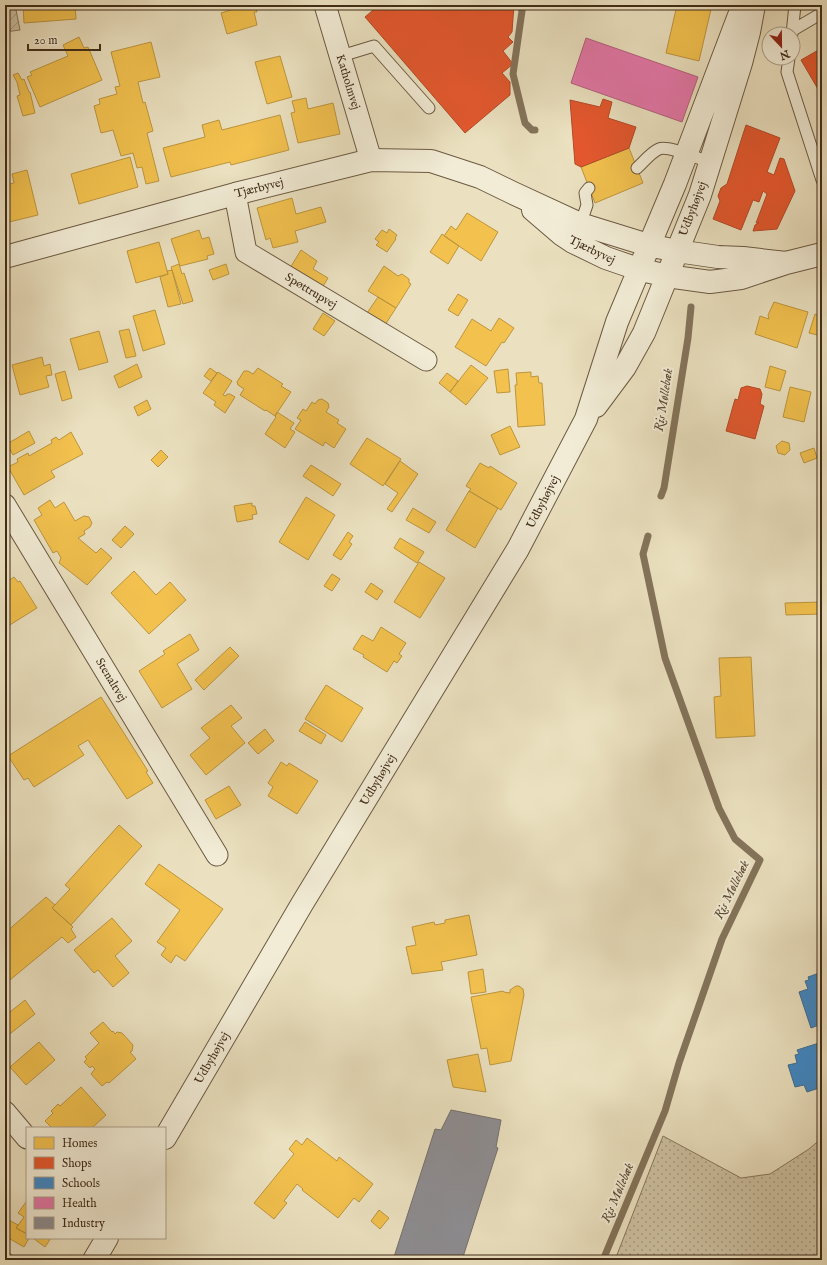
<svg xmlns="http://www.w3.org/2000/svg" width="827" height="1265" viewBox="0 0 827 1265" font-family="'IM FELL English',serif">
<defs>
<pattern id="grass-dots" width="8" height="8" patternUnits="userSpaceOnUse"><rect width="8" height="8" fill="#cec2a3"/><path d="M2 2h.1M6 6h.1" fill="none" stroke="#a99e84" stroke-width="1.8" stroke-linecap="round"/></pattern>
<pattern id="garden-furrows" width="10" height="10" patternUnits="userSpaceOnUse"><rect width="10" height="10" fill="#cec2a3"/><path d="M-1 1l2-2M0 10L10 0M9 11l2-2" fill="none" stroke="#a99e84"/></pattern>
</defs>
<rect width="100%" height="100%" fill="#ebe1c0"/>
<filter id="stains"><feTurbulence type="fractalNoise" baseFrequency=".005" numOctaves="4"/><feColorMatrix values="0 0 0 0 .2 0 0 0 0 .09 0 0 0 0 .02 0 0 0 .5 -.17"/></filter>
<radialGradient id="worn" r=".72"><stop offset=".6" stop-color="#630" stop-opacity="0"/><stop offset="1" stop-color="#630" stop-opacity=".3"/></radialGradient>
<path fill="url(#grass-dots)" stroke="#88785e" d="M663,1136L741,1178L770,1174L809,1149L822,1138V1260H615Z"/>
<path fill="url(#garden-furrows)" stroke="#88785e" d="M5,5H15L20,30L5,32Z"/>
<path fill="#f2c14e" stroke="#bd953e" d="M23,5H75L76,19L24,23Z
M241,5H255L257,12H254L257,25L227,34L221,13L231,10V8Z
M677,5H712L699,61L666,53Z
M79,37L84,48L88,47L102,80L40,107L27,77L32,75L30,72L68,56L63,45Z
M151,42L160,77L138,82L143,103L145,102L153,131L147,133L159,181L146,184L142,167L137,168L133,153L121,156L113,130L101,133L94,106L100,104L99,99L117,94L115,87L120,86L111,52Z
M280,56L292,97L267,104L255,62Z
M18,73L22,80L24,79L29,92H30L35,113L23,116L17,96L20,95L17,82L13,75Z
M306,98L308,109L333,103L340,134L298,143L291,113L295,112L292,101Z
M280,115L289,150L231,165L230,162L171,177L163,148L205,137L202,125L219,120L222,130Z
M629,148L643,183L595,203L581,167Z
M130,157L138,187L79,204L71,174Z
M27,170L38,215L5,223V185L14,183L12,174Z
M292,198L296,214L321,207L326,222L295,231L298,242L273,248L270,238L266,240L257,208Z
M467,213L498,232L481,261L444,236L451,226L456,230Z
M389,229L397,235L395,238L396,239L387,252L376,245L379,242L375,239L382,230L387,233Z
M199,230L202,239L209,237L214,254L207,256L208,259L180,266L171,239Z
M442,234L459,246L448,264L430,252Z
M159,242L168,274L136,283L127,251Z
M301,250L317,261L313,269L328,278L322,288L290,268Z
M179,264L182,274L184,273L193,301L183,304L171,267Z
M226,264L229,274L213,280L209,270Z
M384,266L398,276L402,274L409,279V283L411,284L396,308L368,291Z
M172,270L181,304L168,307L160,277L168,274L167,271Z
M458,294L468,300L458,316L448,310Z
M378,297L396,308L385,325L367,313Z
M774,302L808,312L797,348L755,334L760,316L769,319L768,315Z
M155,310L165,344L143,351L133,316Z
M323,313L335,321L324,336L313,329Z
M815,314L822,316V336L809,333Z
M499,318L514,328L504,343L502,342L486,366L455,347L472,319L491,331Z
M129,329L136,356L126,358L119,331Z
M99,331L108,362L79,370L70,339Z
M42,357L44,366L50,364L52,375L46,376L49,387L20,395L12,365Z
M137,364L142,377L119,388L114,376Z
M471,365L488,378L466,405L450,392Z
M770,366L786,371L780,391L765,387Z
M210,368L217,373L211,381L204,376Z
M258,368L283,384L281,386L291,392L275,416L266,410L265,411L240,395L244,389L238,385L237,382L244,371H248L253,374Z
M508,369L510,392L497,393L494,371Z
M65,371L72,398L62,401L55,374Z
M218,372L232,381L223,395L226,396L227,394H230L235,397L225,413L214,405L216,402L203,393Z
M531,372V377L538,376L539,383H542L545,425L518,427L515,385H517L516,373Z
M447,373L458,381L450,392L439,383Z
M790,387L811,392L804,422L783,417Z
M322,399L328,403L329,407L326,412L339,420L337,423L346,429L334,448L325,442L323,446L295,429L301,420L297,418L303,409L306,411L312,402L315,404L318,400Z
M147,400L151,409L138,416L134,407Z
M277,412L294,423L290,429L295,432L285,448L265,434L276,417L275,416Z
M510,426L520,447L500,455L491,435Z
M29,431L35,443L13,455L7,444Z
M71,432L83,454L51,471L55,477L24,495L8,467L18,462L17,459L28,453L29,456L52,443L51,440L56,437L59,440Z
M367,438L401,459L383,486L350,464Z
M782,441L789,443L790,450L785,455L778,453L776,446Z
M814,448L817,458L804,463L800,453Z
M161,450L168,457L158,467L151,460Z
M400,461L418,474L392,512L387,509L398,493L385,484Z
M480,463L489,468L490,466L517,483L501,510L469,491L471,489L466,486Z
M311,465L341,484L333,496L303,476Z
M469,491L498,508L475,548L446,530Z
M306,497L335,515L308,560L279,542Z
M50,500L55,508L64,502L75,521L84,516L89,517L92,523L90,527L84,531L85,534L78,538L96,553L101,548L112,558L87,585L59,563L61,558L57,551L53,553L34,520L42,515L38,508Z
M252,503V506H255L257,514L252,515L253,519L237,522L234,506Z
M413,508L436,522L429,533L406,520Z
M125,526L134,534L121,548L112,540Z
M348,532L353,536L349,542L352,544L341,560L333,555Z
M400,538L424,552L417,563L394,548Z
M419,562L445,578L420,618L394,602Z
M134,571L156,595L170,582L186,600L149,634L111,593Z
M332,574L340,579L332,591L324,586Z
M14,577L18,582L20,581L37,608L5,628V583Z
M371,583L383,591L377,600L365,592Z
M822,602V614L786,615L785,603Z
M381,627L406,643L399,654L402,656L397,663L394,661L387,672L363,657L364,655L353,649L362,635L373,641Z
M190,634L199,650L177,664L192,689L162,708L139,671L165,654L163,651Z
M230,647L239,656L204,690L195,680Z
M751,657L755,736L716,738L714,697L721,696L719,658Z
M326,685L363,708L342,742L305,719Z
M101,697L148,771L146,772L153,783L127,799L88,740L78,746L84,755L34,787L28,778L24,780L8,756Z
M231,705L242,718L231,726L245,743L206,775L190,755L210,738L201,728Z
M305,722L326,735L321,744L299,731Z
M265,729L274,741L258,754L248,743Z
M281,762L287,766L289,763L318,781L297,814L268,796L273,787L268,783Z
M229,786L241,805L216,819L205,800Z
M119,825L142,846L71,925L52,908L70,889L65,885Z
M159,864L223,909L185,961L176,955L171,963L161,955L166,948L157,942L180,910L145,884Z
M46,897L55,905L52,908L73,927L71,929L76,937L68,943L62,937L5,984V933Z
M469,915L477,955L441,962L443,970L412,974L406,947L416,945L412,927L434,922L435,925L445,923V920Z
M112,918L132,941L115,956L129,973L113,987L98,970L94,973L74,950Z
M483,969L486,992L471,994L468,972Z
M516,986H519L523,989L524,995L511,1061L490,1065L487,1048L481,1049L471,997L503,991L504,992L510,993V990Z
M25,1000L35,1014L6,1037L5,1035V1016Z
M103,1022L112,1032L113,1031L115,1034L117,1032L122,1033L133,1045L132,1051L130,1052L136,1059L109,1083L107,1082L102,1086L91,1074L95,1069L92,1066L90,1068L84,1062L87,1059L85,1057L99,1043L90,1033Z
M39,1042L55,1060L26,1085L10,1067Z
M478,1054L486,1092L453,1087L447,1060Z
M81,1087L106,1115L92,1128H52L45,1121L53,1113L51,1111L58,1104L60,1106Z
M307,1138L337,1161L339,1157L373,1184L359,1202L354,1198L338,1218L302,1190L303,1189L297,1184L284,1201L287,1203L274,1219L254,1203L294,1154L289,1149L296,1140L302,1145Z
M26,1202L27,1203V1234L16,1228L24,1217L18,1213Z
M379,1210L389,1218L380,1229L371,1221Z
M5,1218L18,1225L16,1228L27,1234V1238H29L24,1247L5,1236Z
M33,1238H51L45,1247Z
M5,1248L17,1260H5Z"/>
<path fill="#e4572e" stroke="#b34a27" d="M379,5H445L448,8L452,5H514L512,32L508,37L513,42L503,51L513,64L502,73L510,82V95L465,133L365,17Z
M822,48V96L801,60Z
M603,99L612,102L608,118L636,127L629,148L581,167L575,164L570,100L600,107Z
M746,125L780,138L767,172L774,175L780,158L784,159L795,191L777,229L753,231L755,225L759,223H756L767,194L763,191L759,202L753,200L741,230L713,219L720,201L718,196L721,188L727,184Z
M747,386L760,389L762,394L760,404L764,406L755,439L726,431L735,399L738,400L741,388Z"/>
<path fill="#3f88c5" stroke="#406d91" d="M822,972V1034L819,1025L811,1028L799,992L808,989L805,981L809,980L808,977Z
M819,1043L820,1047L822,1046V1087L807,1092L804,1085L795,1087L788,1065L797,1063L795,1055L799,1054L797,1050Z"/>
<path fill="#e377a8" stroke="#b2617d" d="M586,38L698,77L682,122L571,83Z"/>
<path fill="#8d8d92" stroke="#76706d" d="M451,1110L501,1120L496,1147L498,1148L462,1260H393L435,1129L441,1130Z"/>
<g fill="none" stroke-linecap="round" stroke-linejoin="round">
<path stroke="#84745b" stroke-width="7" d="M520,5L522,11L513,74L525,123L532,130H535
M661,496L664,488L688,338L691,307
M603,1260L665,1111L679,1063L722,939L760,860L735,839L719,808L665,658L643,554L648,536"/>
<g stroke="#6c5a42" stroke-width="13">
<path id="service" d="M793,30L822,13
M792,34L795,5
M341,56L374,46L429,108
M789,58L787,72L822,180
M637,168C644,162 650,153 659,149C668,145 699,159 710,162
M579,228L587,205L585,193L589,188"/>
</g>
<g stroke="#6c5a42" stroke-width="23">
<path id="minor" d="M325,5L371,160
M235,194L246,252L426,360
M5,505L217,855
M5,1112L27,1138"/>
</g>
<g stroke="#6c5a42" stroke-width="24">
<path id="tertiary" d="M533,210L561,234L573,242L606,258L638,269L667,276L710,282L741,278L786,263L822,254
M5,257L235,194L371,160L431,161L480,177L513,193L580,224L648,245L677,251L718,257L743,258L786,263
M596,406L625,367L644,333L700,195L741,63L749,32L754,5
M165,1138L302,904L518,549L586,419L617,322L675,184L743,5
M94,1260L107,1238"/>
</g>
<use href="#service" stroke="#f2ecd6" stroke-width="11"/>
<use href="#minor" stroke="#f2ecd6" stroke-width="21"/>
<use href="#tertiary" stroke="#f2ecd6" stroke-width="22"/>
</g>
<g text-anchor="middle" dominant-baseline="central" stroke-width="4" stroke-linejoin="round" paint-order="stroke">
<g font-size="12" fill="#412d18" stroke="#f2ecd6">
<text transform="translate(348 82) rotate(73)">Katholmvej</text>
<text transform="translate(259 188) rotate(-14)">Tjærbyvej</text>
<text transform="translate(693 209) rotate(-69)">Udbyhøjvej</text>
<text transform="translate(592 250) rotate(26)">Tjærbyvej</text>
<text transform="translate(311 291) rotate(31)">Spøttrupvej</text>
<text transform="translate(543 502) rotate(-63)">Udbyhøjvej</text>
<text transform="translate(111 680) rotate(59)">Stenaltvej</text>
<text transform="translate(378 780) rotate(-59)">Udbyhøjvej</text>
<text transform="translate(212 1058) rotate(-60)">Udbyhøjvej</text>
</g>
<g font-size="13" font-style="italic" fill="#5d4b34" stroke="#f2ecd6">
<text transform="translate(664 400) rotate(-81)">Ris Møllebæk</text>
<text transform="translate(732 890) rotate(-64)">Ris Møllebæk</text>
<text transform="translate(618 1193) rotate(-67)">Ris Møllebæk</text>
</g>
</g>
<rect width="827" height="1265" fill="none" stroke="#ebe1c0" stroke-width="20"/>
<rect x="6" y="6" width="815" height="1253" fill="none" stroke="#412d18" stroke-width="2"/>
<rect x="10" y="10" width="807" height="1245" fill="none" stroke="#412d18"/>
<rect x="26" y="1127" width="140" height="112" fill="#f2ecd6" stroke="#aba08a"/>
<rect x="34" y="1137" width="20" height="12" fill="#f2c14e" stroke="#aba08a"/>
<text x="62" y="1147" font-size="12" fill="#412d18">Homes</text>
<rect x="34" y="1157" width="20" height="12" fill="#e4572e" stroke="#aba08a"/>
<text x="62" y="1167" font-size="12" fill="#412d18">Shops</text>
<rect x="34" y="1177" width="20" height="12" fill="#3f88c5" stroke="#aba08a"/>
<text x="62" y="1187" font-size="12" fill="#412d18">Schools</text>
<rect x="34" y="1197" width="20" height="12" fill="#e377a8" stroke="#aba08a"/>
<text x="62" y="1207" font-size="12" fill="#412d18">Health</text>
<rect x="34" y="1217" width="20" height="12" fill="#8d8d92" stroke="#aba08a"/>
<text x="62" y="1227" font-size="12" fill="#412d18">Industry</text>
<g transform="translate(781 46) rotate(158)"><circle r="19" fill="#f2ecd6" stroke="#aba08a"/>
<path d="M0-3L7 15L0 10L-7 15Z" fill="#8f2418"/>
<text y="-6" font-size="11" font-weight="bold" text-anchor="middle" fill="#412d18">N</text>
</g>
<path d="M28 44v6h72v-6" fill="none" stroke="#412d18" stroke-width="2"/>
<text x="34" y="44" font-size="12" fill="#412d18" stroke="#f2ecd6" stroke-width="3" paint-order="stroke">20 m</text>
<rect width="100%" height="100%" filter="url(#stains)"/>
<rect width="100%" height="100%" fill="url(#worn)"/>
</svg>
